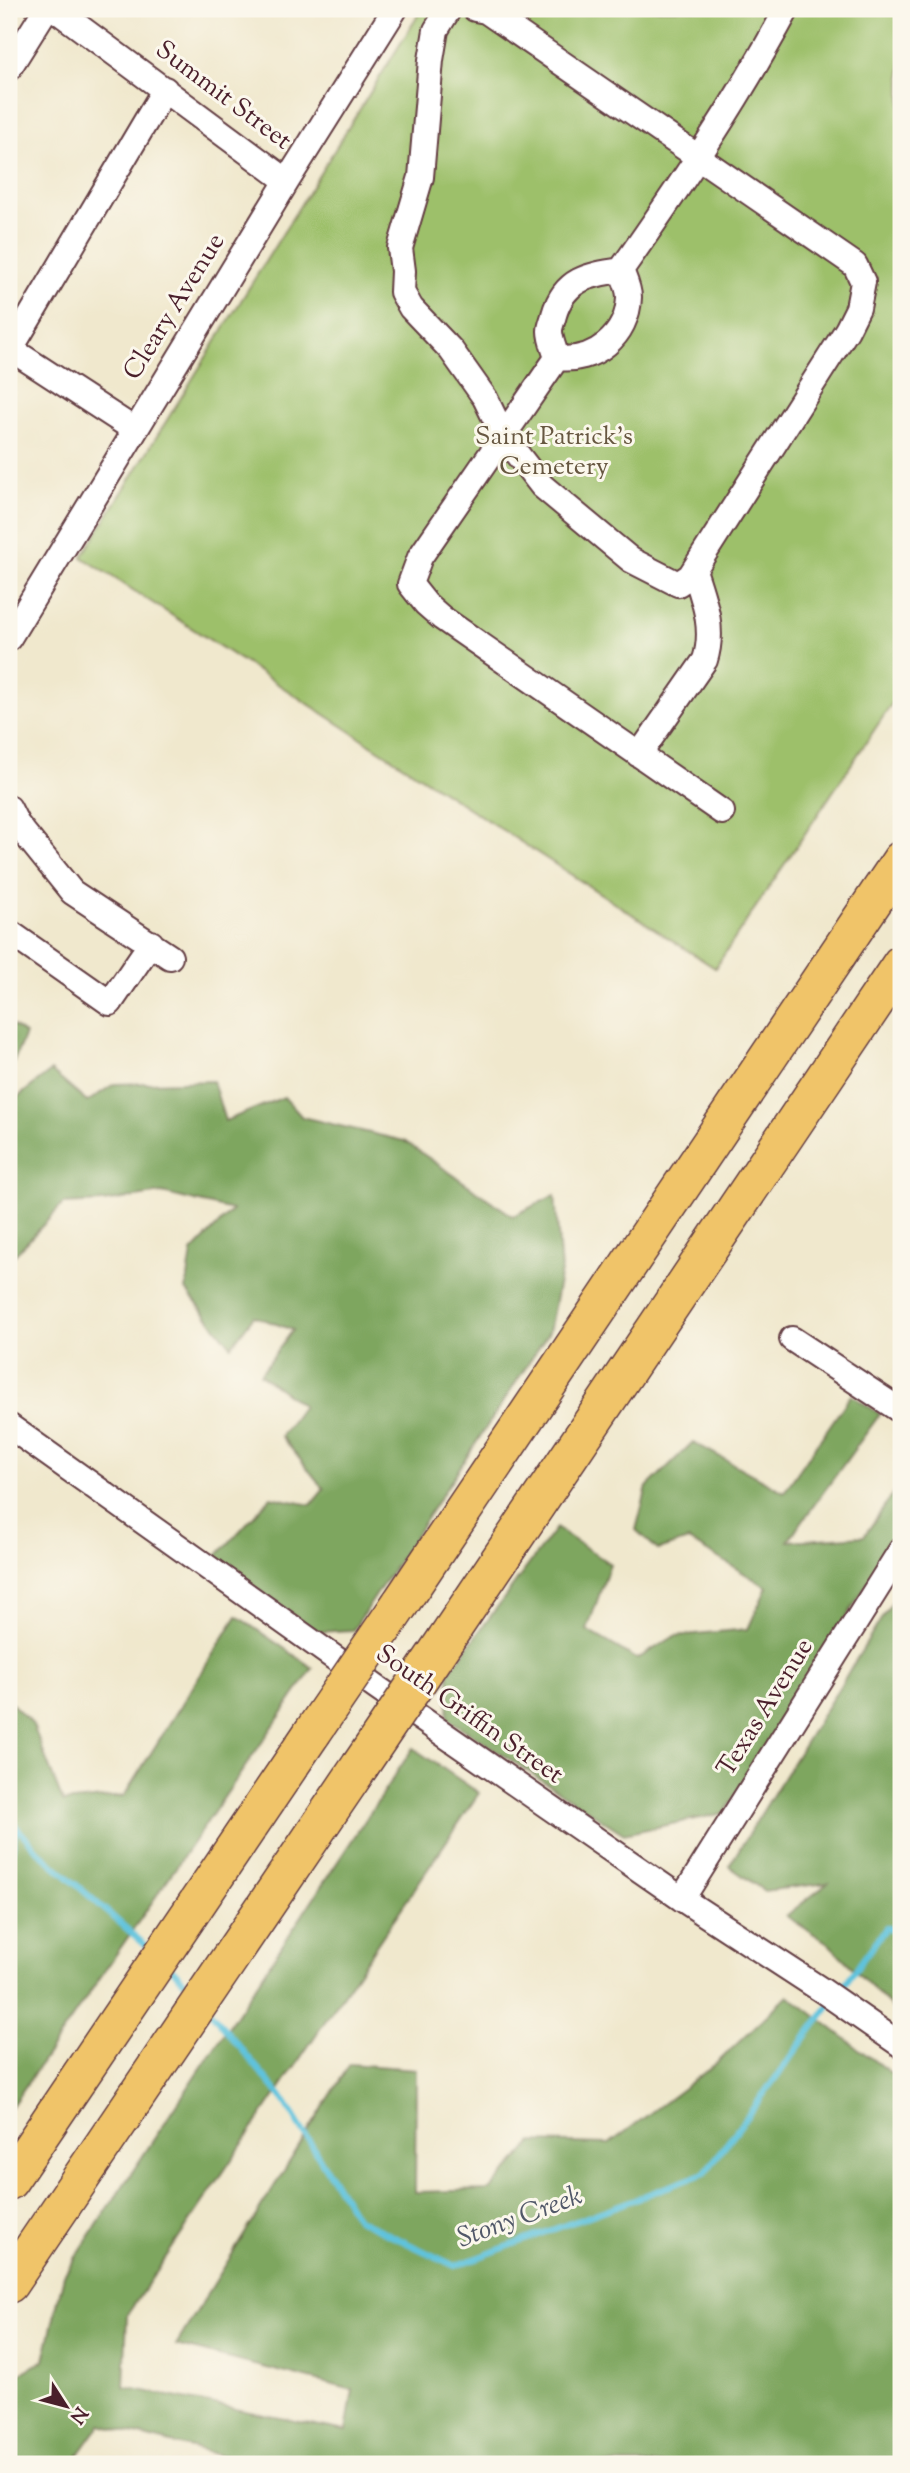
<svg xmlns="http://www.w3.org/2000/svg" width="910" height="2473" viewBox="0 0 910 2473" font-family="'Sorts Mill Goudy',serif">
<rect width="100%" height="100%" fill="#fbf7ec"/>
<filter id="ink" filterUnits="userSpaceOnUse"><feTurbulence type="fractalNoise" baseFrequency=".0143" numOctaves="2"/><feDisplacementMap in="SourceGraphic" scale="14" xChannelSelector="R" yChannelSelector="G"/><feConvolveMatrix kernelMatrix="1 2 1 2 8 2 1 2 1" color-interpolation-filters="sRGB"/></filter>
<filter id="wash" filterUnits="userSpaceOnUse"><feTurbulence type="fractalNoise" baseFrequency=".00686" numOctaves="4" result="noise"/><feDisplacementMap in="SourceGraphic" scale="28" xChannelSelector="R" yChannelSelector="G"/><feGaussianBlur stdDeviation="1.57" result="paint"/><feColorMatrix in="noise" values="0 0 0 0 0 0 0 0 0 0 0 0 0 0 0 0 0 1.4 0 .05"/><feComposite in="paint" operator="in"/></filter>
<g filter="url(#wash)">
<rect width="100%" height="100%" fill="#f0e8cd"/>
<path fill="#9dc06a" stroke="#74704a" stroke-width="2" d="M422,9H901V690L715,968L82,557Z"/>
<path fill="#7ea65e" stroke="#646244" stroke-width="2" d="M9,1023L25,1034L9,1073Z
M51,1071L87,1102L114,1084L213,1081L225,1121L284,1097L302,1117L404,1141L513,1216L555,1195L561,1271L549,1332L353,1630L317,1632L214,1559L271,1497L311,1505L324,1489L281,1436L303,1406L260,1374L293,1330L254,1316L231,1346L186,1290L192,1252L232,1210L162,1193L103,1202L63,1204L9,1261V1104Z
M851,1395L880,1414L788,1541L864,1536L901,1483V1530L724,1813L624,1834L448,1719L449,1672L556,1528L610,1564L587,1630L637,1659L675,1636L748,1629L767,1587L688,1540L658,1550L636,1530L647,1487L693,1442L784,1492Z
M901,1587V2017L828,1943L786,1916L828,1883L764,1891L729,1866Z
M237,1616L313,1668L9,2110V1701L32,1723L63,1802L124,1796Z
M413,1748L479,1793L127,2315L124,2387L346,2431L353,2390L176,2345L350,2064L416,2069L415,2192L490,2190L533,2142L609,2144L717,2063L788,1995L901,2081V2459L861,2464H255L100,2425L72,2464H9V2380L44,2360L64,2275Z"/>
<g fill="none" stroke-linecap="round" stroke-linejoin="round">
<path stroke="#5fc3dd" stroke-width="6" d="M9,1819L39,1852L152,1951
M9,1865L16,1827
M168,1965L192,1990
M838,1993L886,1928L901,1930
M208,2009L284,2100L357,2219L455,2266L705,2173L832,2002"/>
</g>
</g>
<g filter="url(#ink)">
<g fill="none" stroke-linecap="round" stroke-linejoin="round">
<g stroke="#633d43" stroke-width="28">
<path id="minor" d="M55,9L287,181
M449,9L436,30L431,60L421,177L400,248L403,271L402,292L411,308L451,350L485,398L504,437L542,486L631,560L678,584L690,576L847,330L858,308L863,282L855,265L486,11L475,9
M9,68L46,9
M621,270C624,278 629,288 629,297C628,336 594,363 557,358C555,350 550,340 550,331C550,326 553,320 554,315C564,279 588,275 621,270C681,185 738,100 787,9
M9,348L135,430
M9,352L165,89
M557,358L420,557L410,584L426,604L442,618L722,812
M9,638L287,181L395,9
M639,755L705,660C715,629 704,600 694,570
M9,808L17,824L72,892L170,957
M9,932L110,1003L151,943
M792,1339L901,1411
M9,1426L377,1688L682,1899L823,1991L901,2045
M682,1899L901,1550"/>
</g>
<g stroke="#633d43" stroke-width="40">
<path id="highway" d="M400,1604L901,860
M446,1639L901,964
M9,2181L312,1733
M9,2284L360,1766"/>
</g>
<use href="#minor" stroke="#fff" stroke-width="24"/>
<use href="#highway" stroke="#f0c469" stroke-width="37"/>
<g stroke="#633d43" stroke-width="40" stroke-linecap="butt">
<path id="highway-bridge" d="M312,1733L400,1604
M360,1766L446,1639"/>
</g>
<use href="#highway-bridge" stroke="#f0c469" stroke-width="37"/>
</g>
</g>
<g text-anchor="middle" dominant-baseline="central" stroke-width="6" stroke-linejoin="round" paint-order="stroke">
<g font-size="26" fill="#4a1f2b" stroke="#fbf7ec">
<text transform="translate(223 96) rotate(37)">Summit Street</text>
<text transform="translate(175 307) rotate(-58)">Cleary Avenue</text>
<text transform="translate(766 1708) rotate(-58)">Texas Avenue</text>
<text transform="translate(469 1715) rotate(35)">South Griffin Street</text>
</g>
<g font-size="26" fill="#675741" stroke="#fbf7ec">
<text x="554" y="437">Saint Patrick's<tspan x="554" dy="30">Cemetery</tspan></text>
</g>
<g font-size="28" font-style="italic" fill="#515869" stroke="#fbf7ec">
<text transform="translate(520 2218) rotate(-20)">Stony Creek</text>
</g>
</g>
<rect width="910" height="2473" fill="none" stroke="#fbf7ec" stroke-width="35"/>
<g transform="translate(66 2406) rotate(126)" stroke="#fbf7ec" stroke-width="5" paint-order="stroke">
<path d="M0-5L12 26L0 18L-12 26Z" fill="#4a1f2b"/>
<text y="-10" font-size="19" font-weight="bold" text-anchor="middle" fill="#4a1f2b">N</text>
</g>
</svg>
